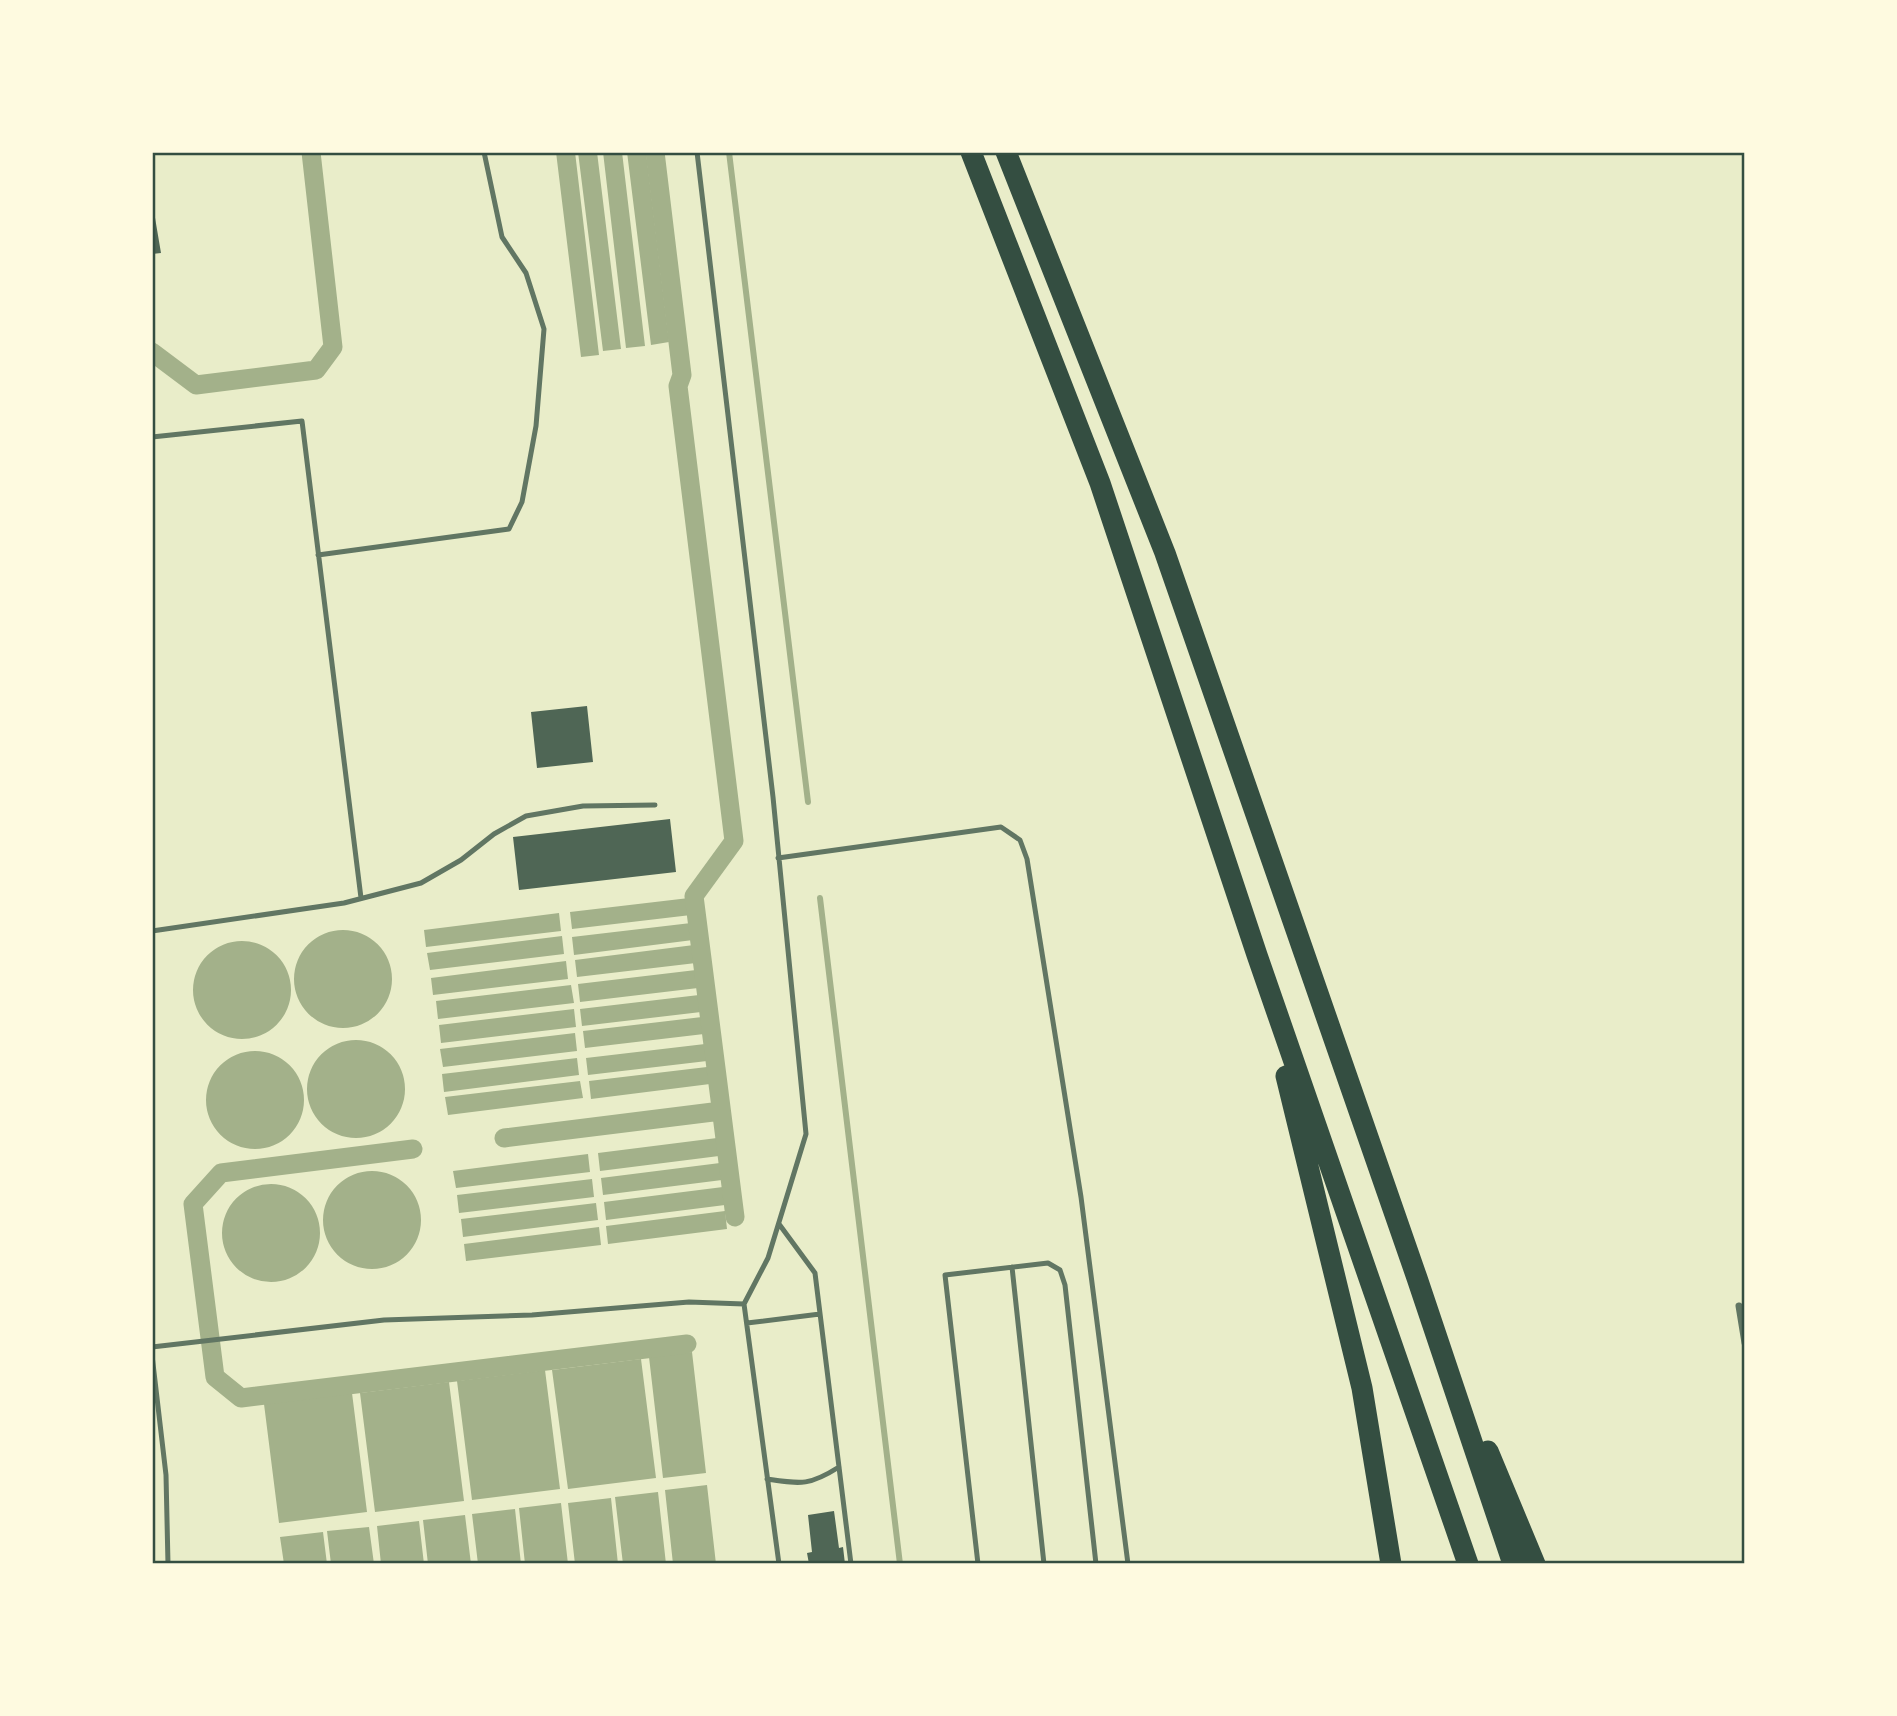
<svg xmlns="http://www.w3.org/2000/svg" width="1897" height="1716" viewBox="0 0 1897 1716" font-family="'Titillium Web',sans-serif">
<rect width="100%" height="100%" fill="#e9edc9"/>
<path fill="#a3b18a" d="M556,152H575L599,355L581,357Z
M578,152H597L621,349L603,351Z
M603,152H622L645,346L626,348Z
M627,152H646L669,342L651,345Z
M689,898L691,915L572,929L570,912Z
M559,913L561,931L426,947L424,930Z
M691,923L693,940L574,955L572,937Z
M294 979a49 49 0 1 1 98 0a49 49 0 1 1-98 0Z
M562,936L564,954L430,970L427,953Z
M193 990a49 49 0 1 1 98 0a49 49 0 1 1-98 0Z
M694,945L696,963L577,977L575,960Z
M566,961L568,979L433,995L431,978Z
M696,970L698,988L580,1002L578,984Z
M571,985L574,1003L438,1019L436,1001Z
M699,995L701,1012L582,1026L580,1009Z
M574,1009L576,1027L441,1043L439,1025Z
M702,1017L704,1034L585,1048L583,1031Z
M575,1033L577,1051L443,1067L440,1049Z
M307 1089a49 49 0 1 1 98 0a49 49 0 1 1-98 0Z
M705,1044L707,1061L588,1075L586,1058Z
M206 1100a49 49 0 1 1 98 0a49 49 0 1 1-98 0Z
M577,1058L579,1075L444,1092L442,1074Z
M707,1067L710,1084L591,1099L589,1081Z
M580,1081L583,1098L448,1115L445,1097Z
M717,1138L719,1156L600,1171L598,1153Z
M588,1154L590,1172L456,1188L453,1171Z
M720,1163L722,1180L603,1195L601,1178Z
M323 1220a49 49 0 1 1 98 0a49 49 0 1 1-98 0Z
M592,1179L594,1197L459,1213L457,1195Z
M222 1233a49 49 0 1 1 98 0a49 49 0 1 1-98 0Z
M723,1187L725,1205L606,1220L604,1202Z
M596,1203L598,1220L463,1237L461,1219Z
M725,1211L727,1229L608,1244L606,1226Z
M599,1227L601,1245L466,1261L464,1244Z
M692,1352L706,1473L663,1478L649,1357Z
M641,1359L656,1478L568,1489L552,1370Z
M545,1370L560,1489L472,1500L457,1381Z
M449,1382L464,1501L375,1512L360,1393Z
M352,1393L367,1512L279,1523L264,1404Z
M707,1485L716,1564H673L665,1490Z
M658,1492L666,1564H623L615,1497Z
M611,1498L618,1564H575L568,1503Z
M561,1503L568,1564H525L519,1508Z
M515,1509L521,1564H478L472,1514Z
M465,1515L471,1564H428L423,1520Z
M419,1521L424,1564H381L377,1526Z
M369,1527L374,1564H331L327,1531Z
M323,1532L327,1564H284L280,1537Z"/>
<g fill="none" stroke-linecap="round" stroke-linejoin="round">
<path stroke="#a3b18a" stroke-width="6" d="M729,152L808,802
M820,898L900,1564"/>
<path stroke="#a3b18a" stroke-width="19" d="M655,152L682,375L678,386L734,841L694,896L735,1217
M152,352L196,385L316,370L333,347L311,152
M504,1138L721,1111
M413,1149L221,1173L193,1204L215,1377L241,1398L687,1344"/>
</g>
<path fill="#4f6655" d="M152,200L161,253L152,254Z
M587,706L593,762L537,768L531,712Z
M670,819L676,872L519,890L513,837Z
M834,1511L839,1548L843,1547L845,1564H809L807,1553L812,1552L808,1515Z"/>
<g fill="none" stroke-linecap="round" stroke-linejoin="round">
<path stroke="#617663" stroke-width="5" d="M697,152L773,797L806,1134L768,1258L744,1304L779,1564
M152,437L302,421L361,898
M318,555L509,529L522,502L536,426L544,329L526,273L502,237L484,152
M778,858L1001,827L1020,840L1027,859L1081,1197L1128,1564
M152,931L344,903L421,883L461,860L494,834L526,816L583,806L655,805
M779,1224L815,1273L851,1564
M1012,1267L1044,1564
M747,1323L820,1314
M152,1347L384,1320L532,1315L689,1302L744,1304
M152,1355L166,1475L168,1564
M767,1479C801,1484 809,1486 839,1467
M978,1564L945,1275L1048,1263L1060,1270L1065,1285L1096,1564"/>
<path stroke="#617663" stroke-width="7" d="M1739,1306L1745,1343"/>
<path stroke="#344e41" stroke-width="21" d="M971,152L1100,483L1257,955L1468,1564
M1006,152L1165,553L1417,1278L1513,1564
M1286,1076L1362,1388L1391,1564
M1488,1451L1535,1564"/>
</g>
<rect width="1897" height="1716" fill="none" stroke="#fefae0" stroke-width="308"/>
<rect x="154" y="154" width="1589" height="1408" fill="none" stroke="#344e41" stroke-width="2.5"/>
</svg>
